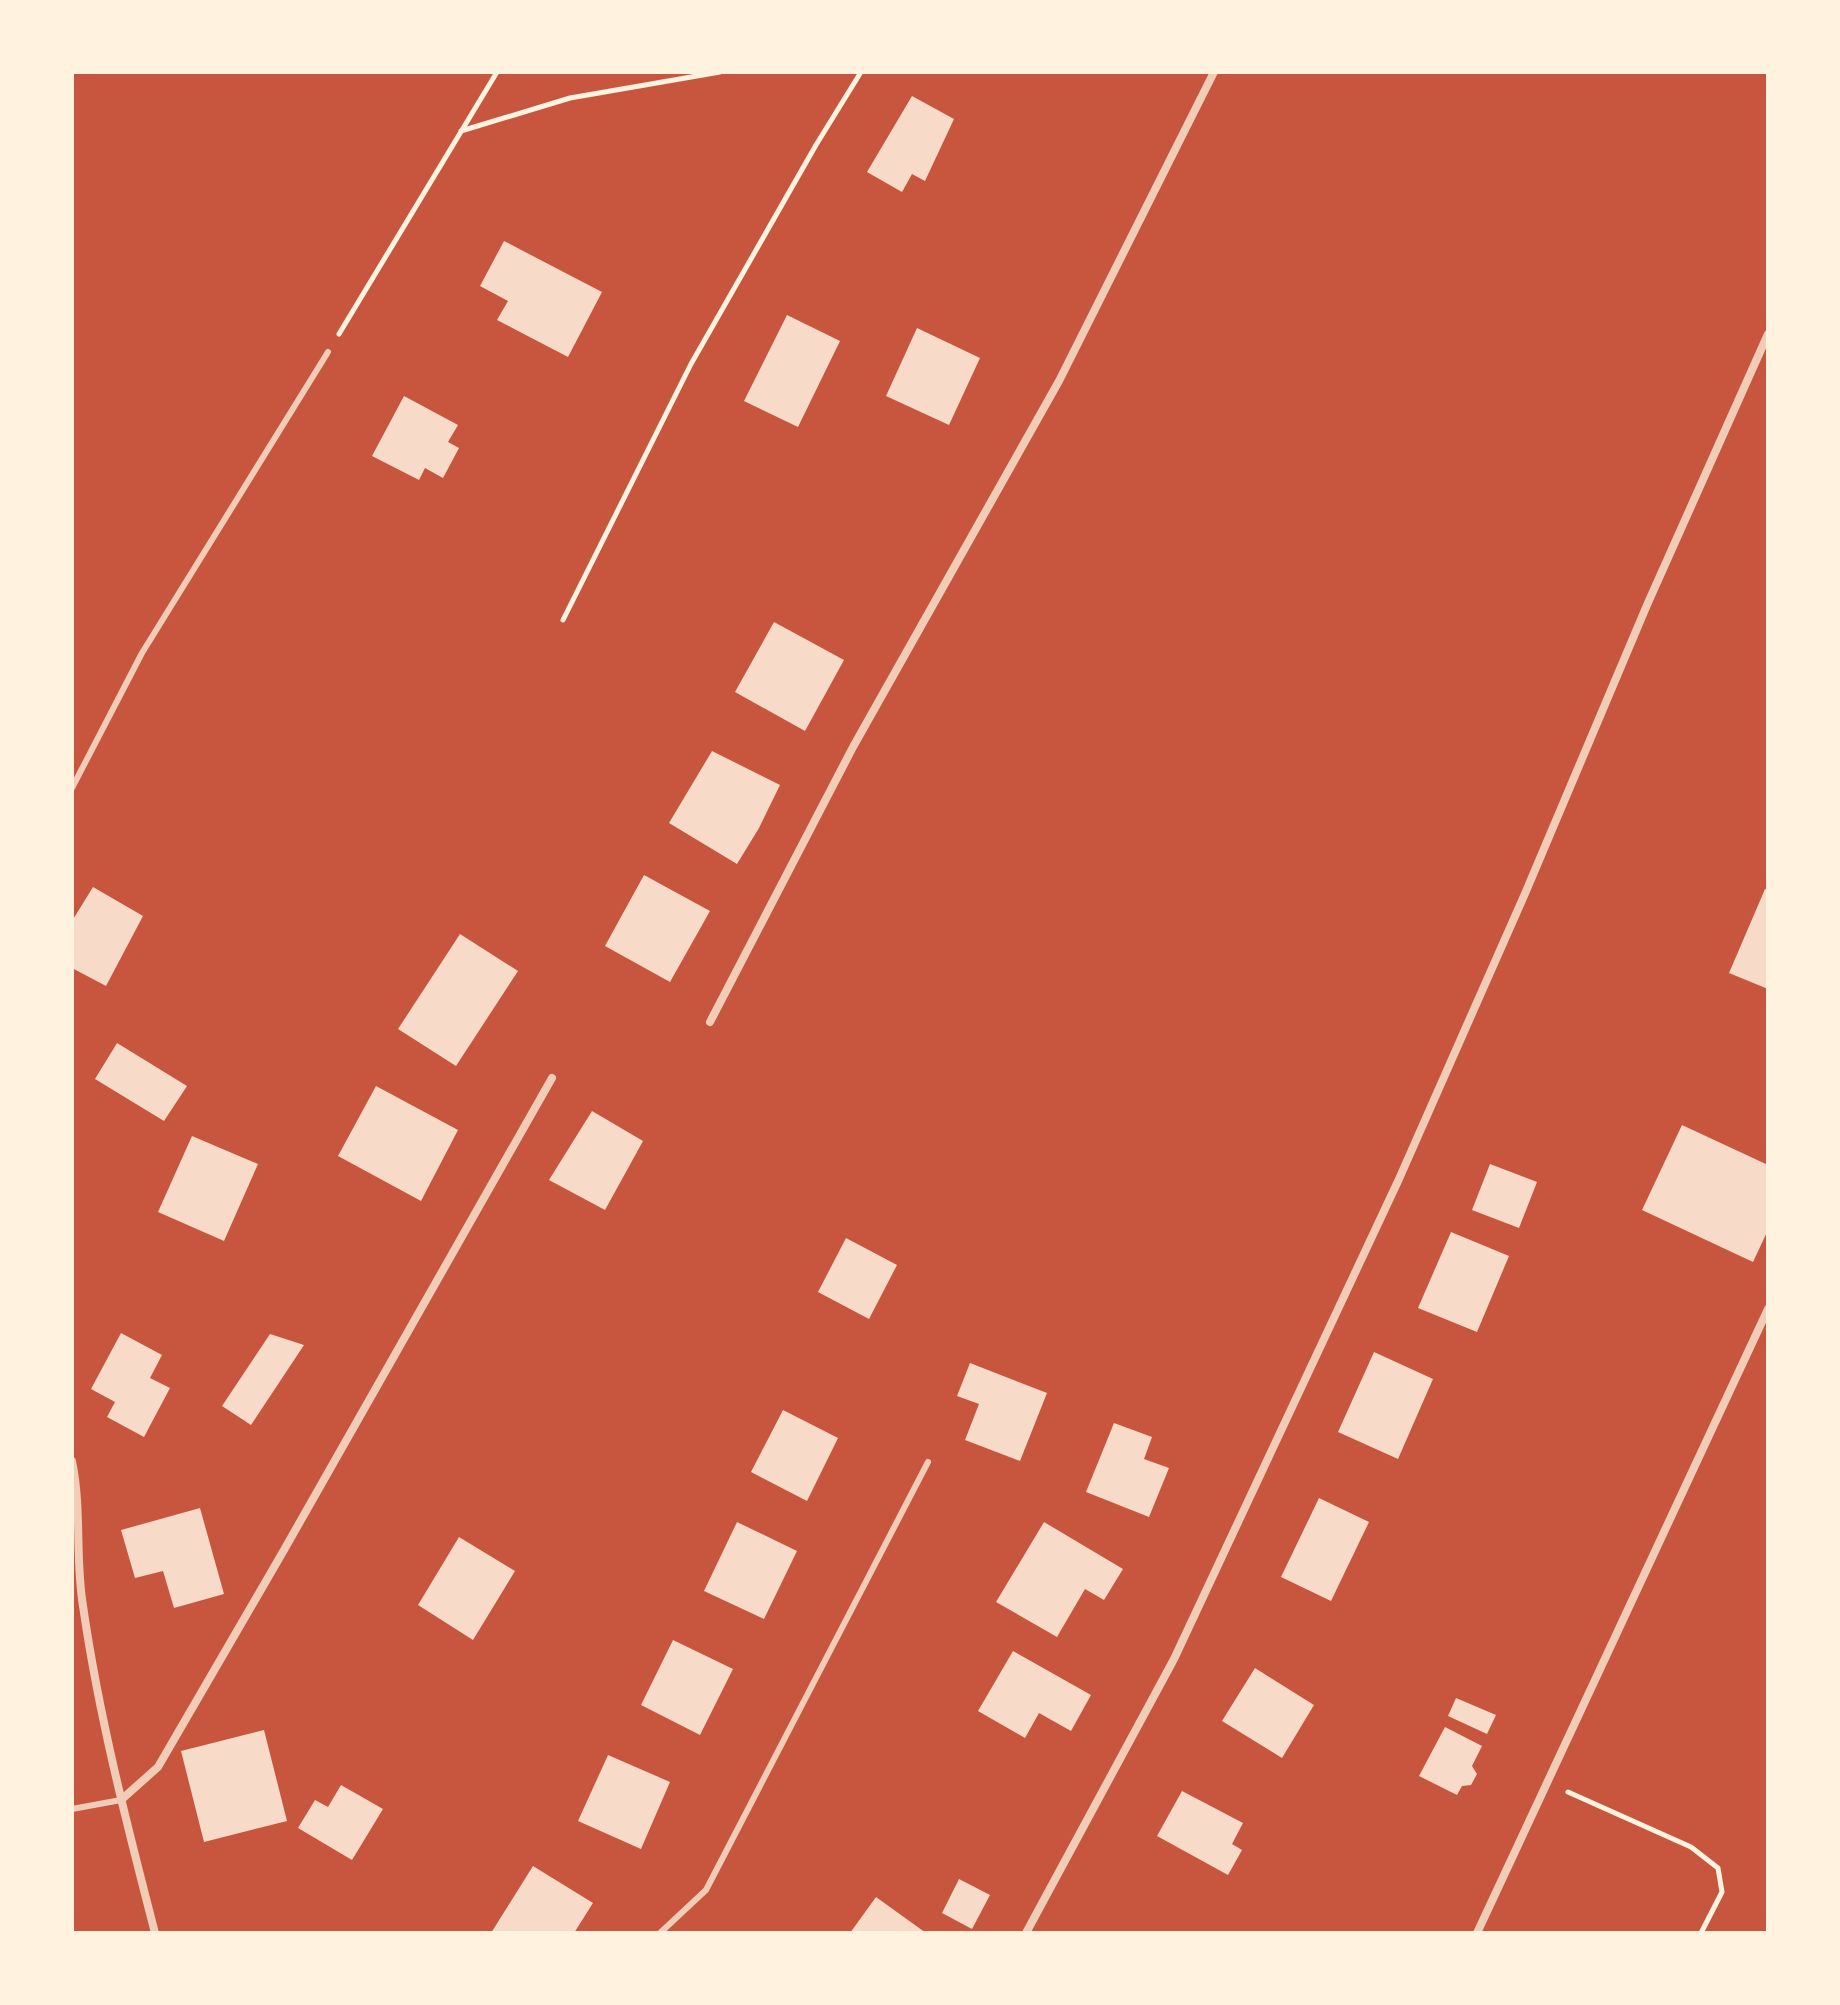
<svg xmlns="http://www.w3.org/2000/svg" width="1840" height="2005" viewBox="0 0 1840 2005" font-family="'Nunito Sans',sans-serif">
<rect width="100%" height="100%" fill="#c8553d"/>
<path fill="#f7dbc8" d="M912,96L954,119L925,181L912,174L902,192L867,172Z
M504,241L602,292L568,357L497,320L508,301L480,286Z
M787,315L840,341L798,427L744,401Z
M917,328L980,358L949,425L886,396Z
M404,396L458,425L448,442L459,448L443,478L425,468L419,480L372,456Z
M774,622L844,660L805,731L735,692Z
M712,751L780,785L759,828L737,864L669,823Z
M644,875L710,911L670,982L605,946Z
M93,887L143,916L106,986L72,968V921Z
M1765,889L1768,890V989L1729,973Z
M460,934L518,971L456,1066L398,1029Z
M117,1043L187,1086L164,1121L95,1079Z
M376,1086L458,1130L421,1201L338,1156Z
M592,1111L643,1141L605,1210L549,1180Z
M1682,1125L1768,1165V1230L1753,1262L1642,1210Z
M192,1136L258,1164L224,1241L158,1212Z
M1490,1164L1537,1182L1519,1228L1472,1210Z
M1451,1232L1509,1256L1477,1332L1418,1308Z
M846,1238L897,1265L869,1319L818,1292Z
M121,1333L162,1355L150,1378L170,1388L144,1437L107,1417L115,1402L91,1389Z
M270,1334L304,1345L251,1425L222,1406Z
M1374,1352L1433,1379L1398,1459L1338,1432Z
M970,1363L1047,1393L1020,1461L965,1440L979,1404L957,1396Z
M783,1410L838,1438L807,1501L751,1472Z
M1114,1423L1152,1437L1144,1459L1169,1468L1149,1517L1086,1492Z
M1319,1498L1369,1522L1331,1601L1281,1577Z
M200,1508L224,1594L174,1608L163,1571L135,1578L121,1530Z
M737,1522L797,1551L764,1619L704,1591Z
M1044,1522L1123,1569L1104,1600L1085,1589L1057,1637L996,1602Z
M459,1537L515,1571L473,1640L418,1605Z
M673,1640L733,1669L700,1735L641,1705Z
M1013,1651L1091,1695L1071,1731L1039,1713L1025,1738L978,1711Z
M1255,1668L1314,1705L1282,1758L1222,1721Z
M1456,1698L1496,1715L1487,1734L1448,1716Z
M1445,1727L1482,1746L1472,1766L1477,1774L1471,1785L1462,1786L1457,1795L1419,1776Z
M264,1730L287,1821L204,1842L181,1751Z
M608,1755L670,1782L641,1849L578,1821Z
M341,1785L383,1809L352,1860L298,1828L315,1800L328,1807Z
M1182,1791L1243,1823L1232,1844L1242,1850L1228,1875L1157,1836Z
M533,1866L593,1903L574,1933H491Z
M959,1879L990,1895L972,1929L942,1913Z
M876,1897L926,1933H850Z"/>
<g fill="none" stroke-linecap="round" stroke-linejoin="round">
<path stroke="#fff3e0" stroke-width="5" d="M461,131L570,98L720,72
M339,334L497,72
M563,620L691,364L816,145L861,72
M1568,1792L1691,1847L1718,1868L1722,1892L1701,1933"/>
<path stroke="#f1ccb7" stroke-width="6" d="M72,788L142,653L328,352
M72,1809L121,1800
M660,1933L706,1890L928,1462"/>
<path stroke="#f1ccb7" stroke-width="8" d="M710,1022L853,747L1059,381L1214,72
M72,1461C82,1509 75,1558 83,1606C99,1717 127,1825 155,1933
M121,1800L158,1767L284,1550L552,1078
M1026,1933L1174,1659L1399,1179L1527,889L1647,605L1768,334
M1477,1933L1768,1309"/>
</g>
<rect width="1840" height="2005" fill="none" stroke="#fff3e0" stroke-width="148"/>
</svg>
